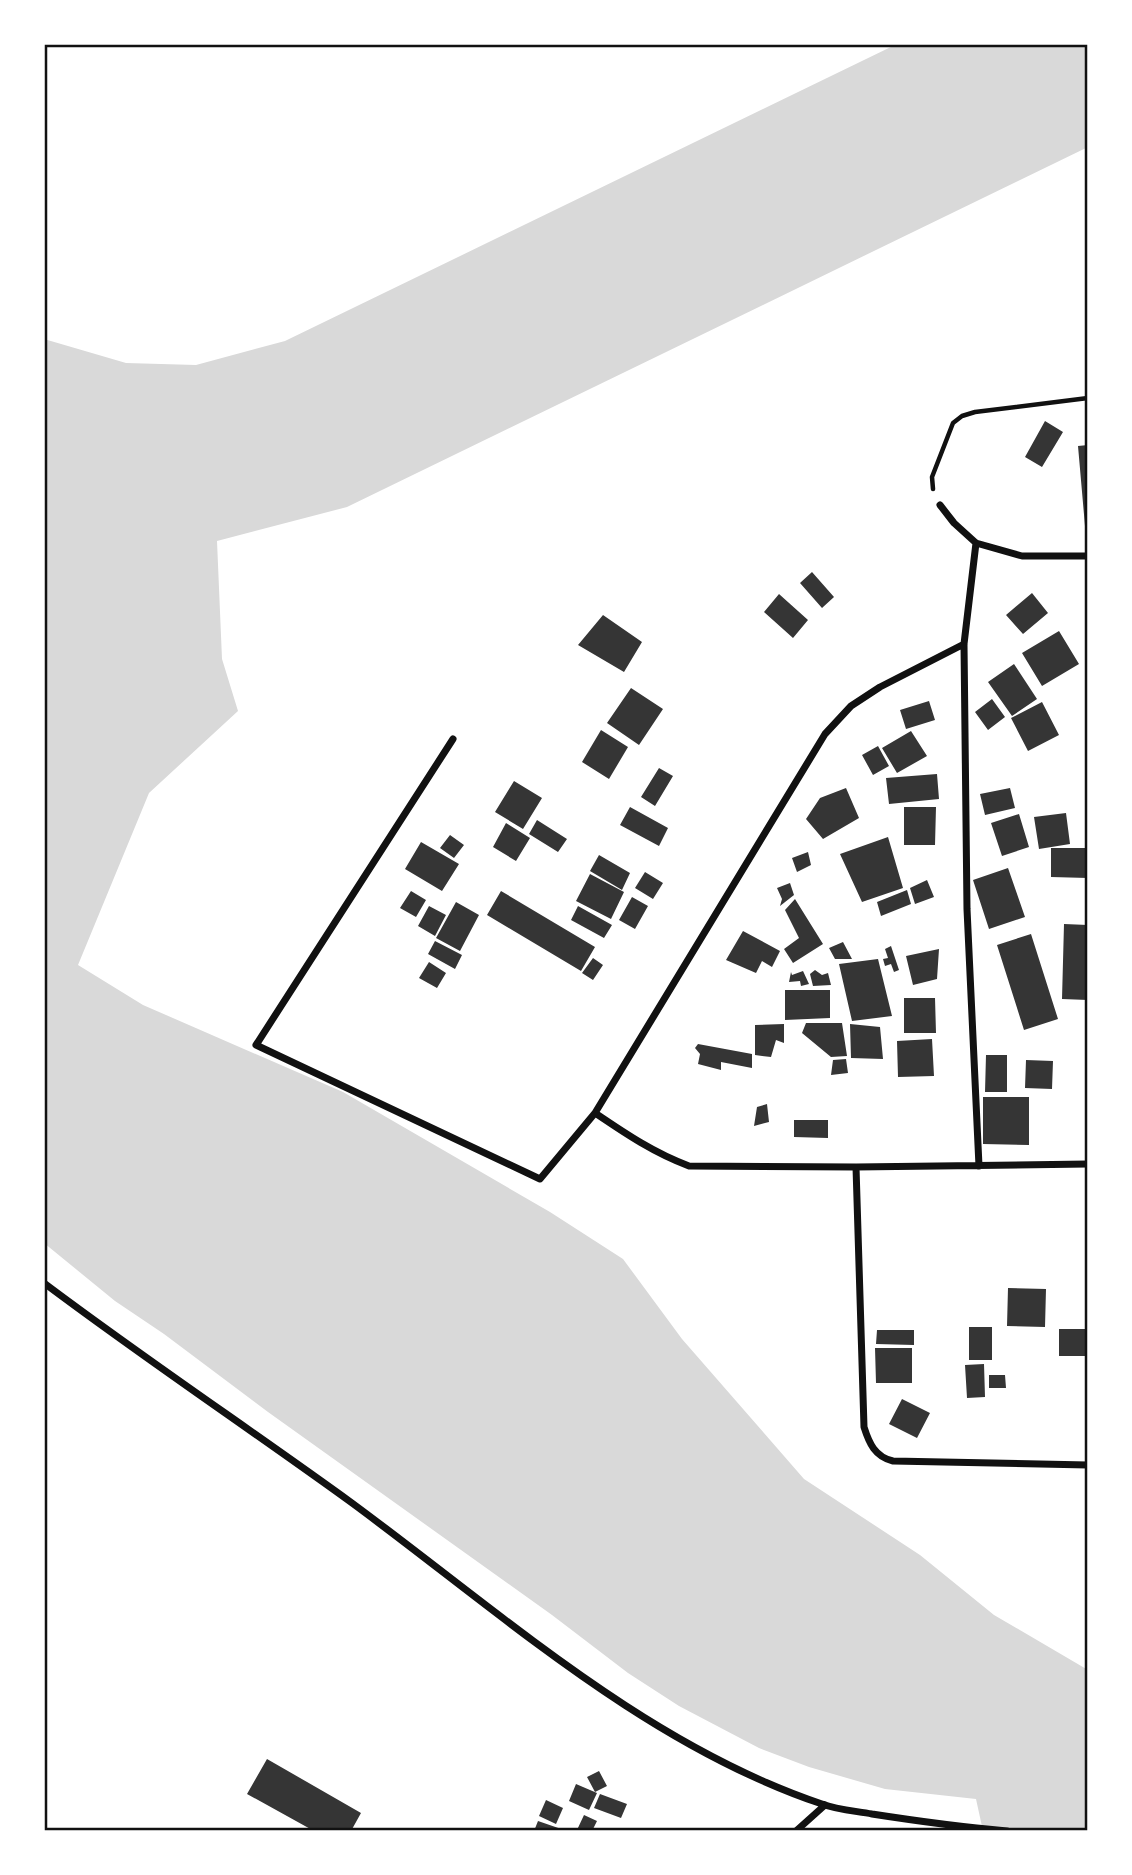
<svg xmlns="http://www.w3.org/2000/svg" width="1132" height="1875" viewBox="0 0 1132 1875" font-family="'Nunito Sans',sans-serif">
<rect width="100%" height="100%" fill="#fff"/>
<path fill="#d9d9d9" d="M897,44H1088V147L347,507L217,541L222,659L238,711L149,793L78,965L143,1005L343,1092L550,1212L623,1259L682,1339L804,1479L920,1555L994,1615L1088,1670V1831H983L976,1799L885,1789L809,1767L759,1748L679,1706L628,1673L552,1615L268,1412L164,1334L115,1301L44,1243V339L126,363L196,365L285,341Z"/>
<path fill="#353535" d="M1045,421L1063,432L1042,467L1025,457Z
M1088,445V525L1085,526L1078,446Z
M812,572L834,597L822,608L800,583Z
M1032,593L1048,613L1023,634L1006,615Z
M779,594L808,620L793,638L764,612Z
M603,615L642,642L624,672L578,645Z
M1059,631L1079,664L1042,686L1022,653Z
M1014,664L1037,699L1012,716L988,682Z
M631,688L663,709L639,745L607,723Z
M992,699L1005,717L988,730L975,712Z
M929,701L935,720L906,729L900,710Z
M1042,702L1059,735L1028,751L1011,718Z
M601,730L628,747L609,779L582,762Z
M911,731L927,756L897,773L882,748Z
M878,746L889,766L873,775L862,755Z
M659,768L673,776L655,806L641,797Z
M937,774L939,799L889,804L886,778Z
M514,781L542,798L523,829L495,812Z
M846,788L859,818L823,839L806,819L820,798Z
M1010,788L1015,808L985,815L980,794Z
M630,807L668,828L659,846L620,825Z
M904,807H936L935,845H904Z
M1066,813L1070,844L1039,849L1034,817Z
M1019,814L1029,847L1002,856L991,823Z
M537,820L567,839L558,852L529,834Z
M506,823L530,838L516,861L493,847Z
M450,835L464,845L454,858L440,848Z
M888,837L903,888L862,902L840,854Z
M421,842L459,864L442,891L405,869Z
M1051,848H1088V878L1051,877Z
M808,852L811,865L797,872L792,858Z
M599,855L630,873L622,890L590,871Z
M1008,868L1025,917L989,929L973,880Z
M645,872L663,883L653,899L635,888Z
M590,874L624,892L611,919L576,901Z
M927,880L934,897L915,904L910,888Z
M790,883L794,895L780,906L782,899L777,888Z
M907,890L911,904L881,916L877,902Z
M411,891L426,900L416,917L400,908Z
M501,891L595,947L581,971L487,915Z
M632,897L648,906L635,929L619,920Z
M795,899L823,944L793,963L784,949L799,938L785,910Z
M456,902L479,915L460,951L436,938Z
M429,906L446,915L435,936L418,926Z
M578,906L612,925L604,938L571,920Z
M1064,924L1088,925V1000L1062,999Z
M743,931L780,951L772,967L762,961L756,973L726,960Z
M1031,934L1058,1019L1024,1030L997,945Z
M435,941L462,955L455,969L428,954Z
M843,942L852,959H835L829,948Z
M891,946L899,970L894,972L891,964L885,966L883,959L888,958L885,949Z
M939,949L937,979L913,985L906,956Z
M593,958L603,965L593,980L582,973Z
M878,959L892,1016L852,1021L839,964Z
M429,962L446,973L437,988L419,978Z
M815,970L822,975L828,973L831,985L813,986L810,974Z
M803,971L809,984L801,986L800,981L789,982L791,972L792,975Z
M785,990H830V1018L785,1020Z
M904,998H935L936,1033H904Z
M806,1023H842L847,1056L831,1057L802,1033Z
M784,1024V1043L776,1040L771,1057L755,1055V1025Z
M850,1024L880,1027L883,1059L851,1058Z
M932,1039L934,1076L898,1077L897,1041Z
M698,1044L752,1054V1068L721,1062V1070L698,1064L700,1054L695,1048Z
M986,1055H1007V1092H985Z
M846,1059L848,1073L831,1075L833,1060Z
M1026,1060L1053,1061L1052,1089L1025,1088Z
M983,1097H1029V1145L983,1144Z
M767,1104L769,1122L754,1126L757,1107Z
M794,1120H828V1138L794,1137Z
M1008,1288L1046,1289L1045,1327L1007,1326Z
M969,1327H992V1360H969Z
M1059,1329H1088V1356H1059Z
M877,1330H914V1345L876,1344Z
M875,1348H912V1383H876Z
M984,1364L985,1397L967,1398L965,1365Z
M989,1375H1005L1006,1388H989Z
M902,1399L930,1413L917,1438L889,1424Z
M267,1759L361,1813L351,1831H314L247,1794Z
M599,1771L607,1786L595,1792L587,1777Z
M576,1784L597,1793L589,1810L569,1801Z
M600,1794L627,1804L621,1818L594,1808Z
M546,1800L563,1808L556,1824L539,1816Z
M584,1815L597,1821L592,1831L577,1830Z
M538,1821L567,1831H534Z"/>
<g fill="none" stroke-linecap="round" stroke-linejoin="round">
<path stroke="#111" stroke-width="4.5" d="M933,489L932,477L953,423L962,416L975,412L1088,398"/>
<path stroke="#111" stroke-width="7" d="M940,505L954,523L976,543L1022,556H1088
M976,543L964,644L967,909L979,1166
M453,739L256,1045L540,1179L595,1113L825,734L851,706L880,687L964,644
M595,1113C626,1134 654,1153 689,1166L856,1167L1088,1164
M856,1167L864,1427C869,1443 875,1457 893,1461L1088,1465
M44,1283C145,1359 250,1429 352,1503C500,1612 646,1745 822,1804C838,1810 856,1811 872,1814C917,1821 961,1827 1007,1831
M796,1831L825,1805"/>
</g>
<rect width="1132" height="1875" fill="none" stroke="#ffffff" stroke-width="91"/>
<rect x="46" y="46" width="1040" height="1783" fill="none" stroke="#111" stroke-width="2.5"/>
</svg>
